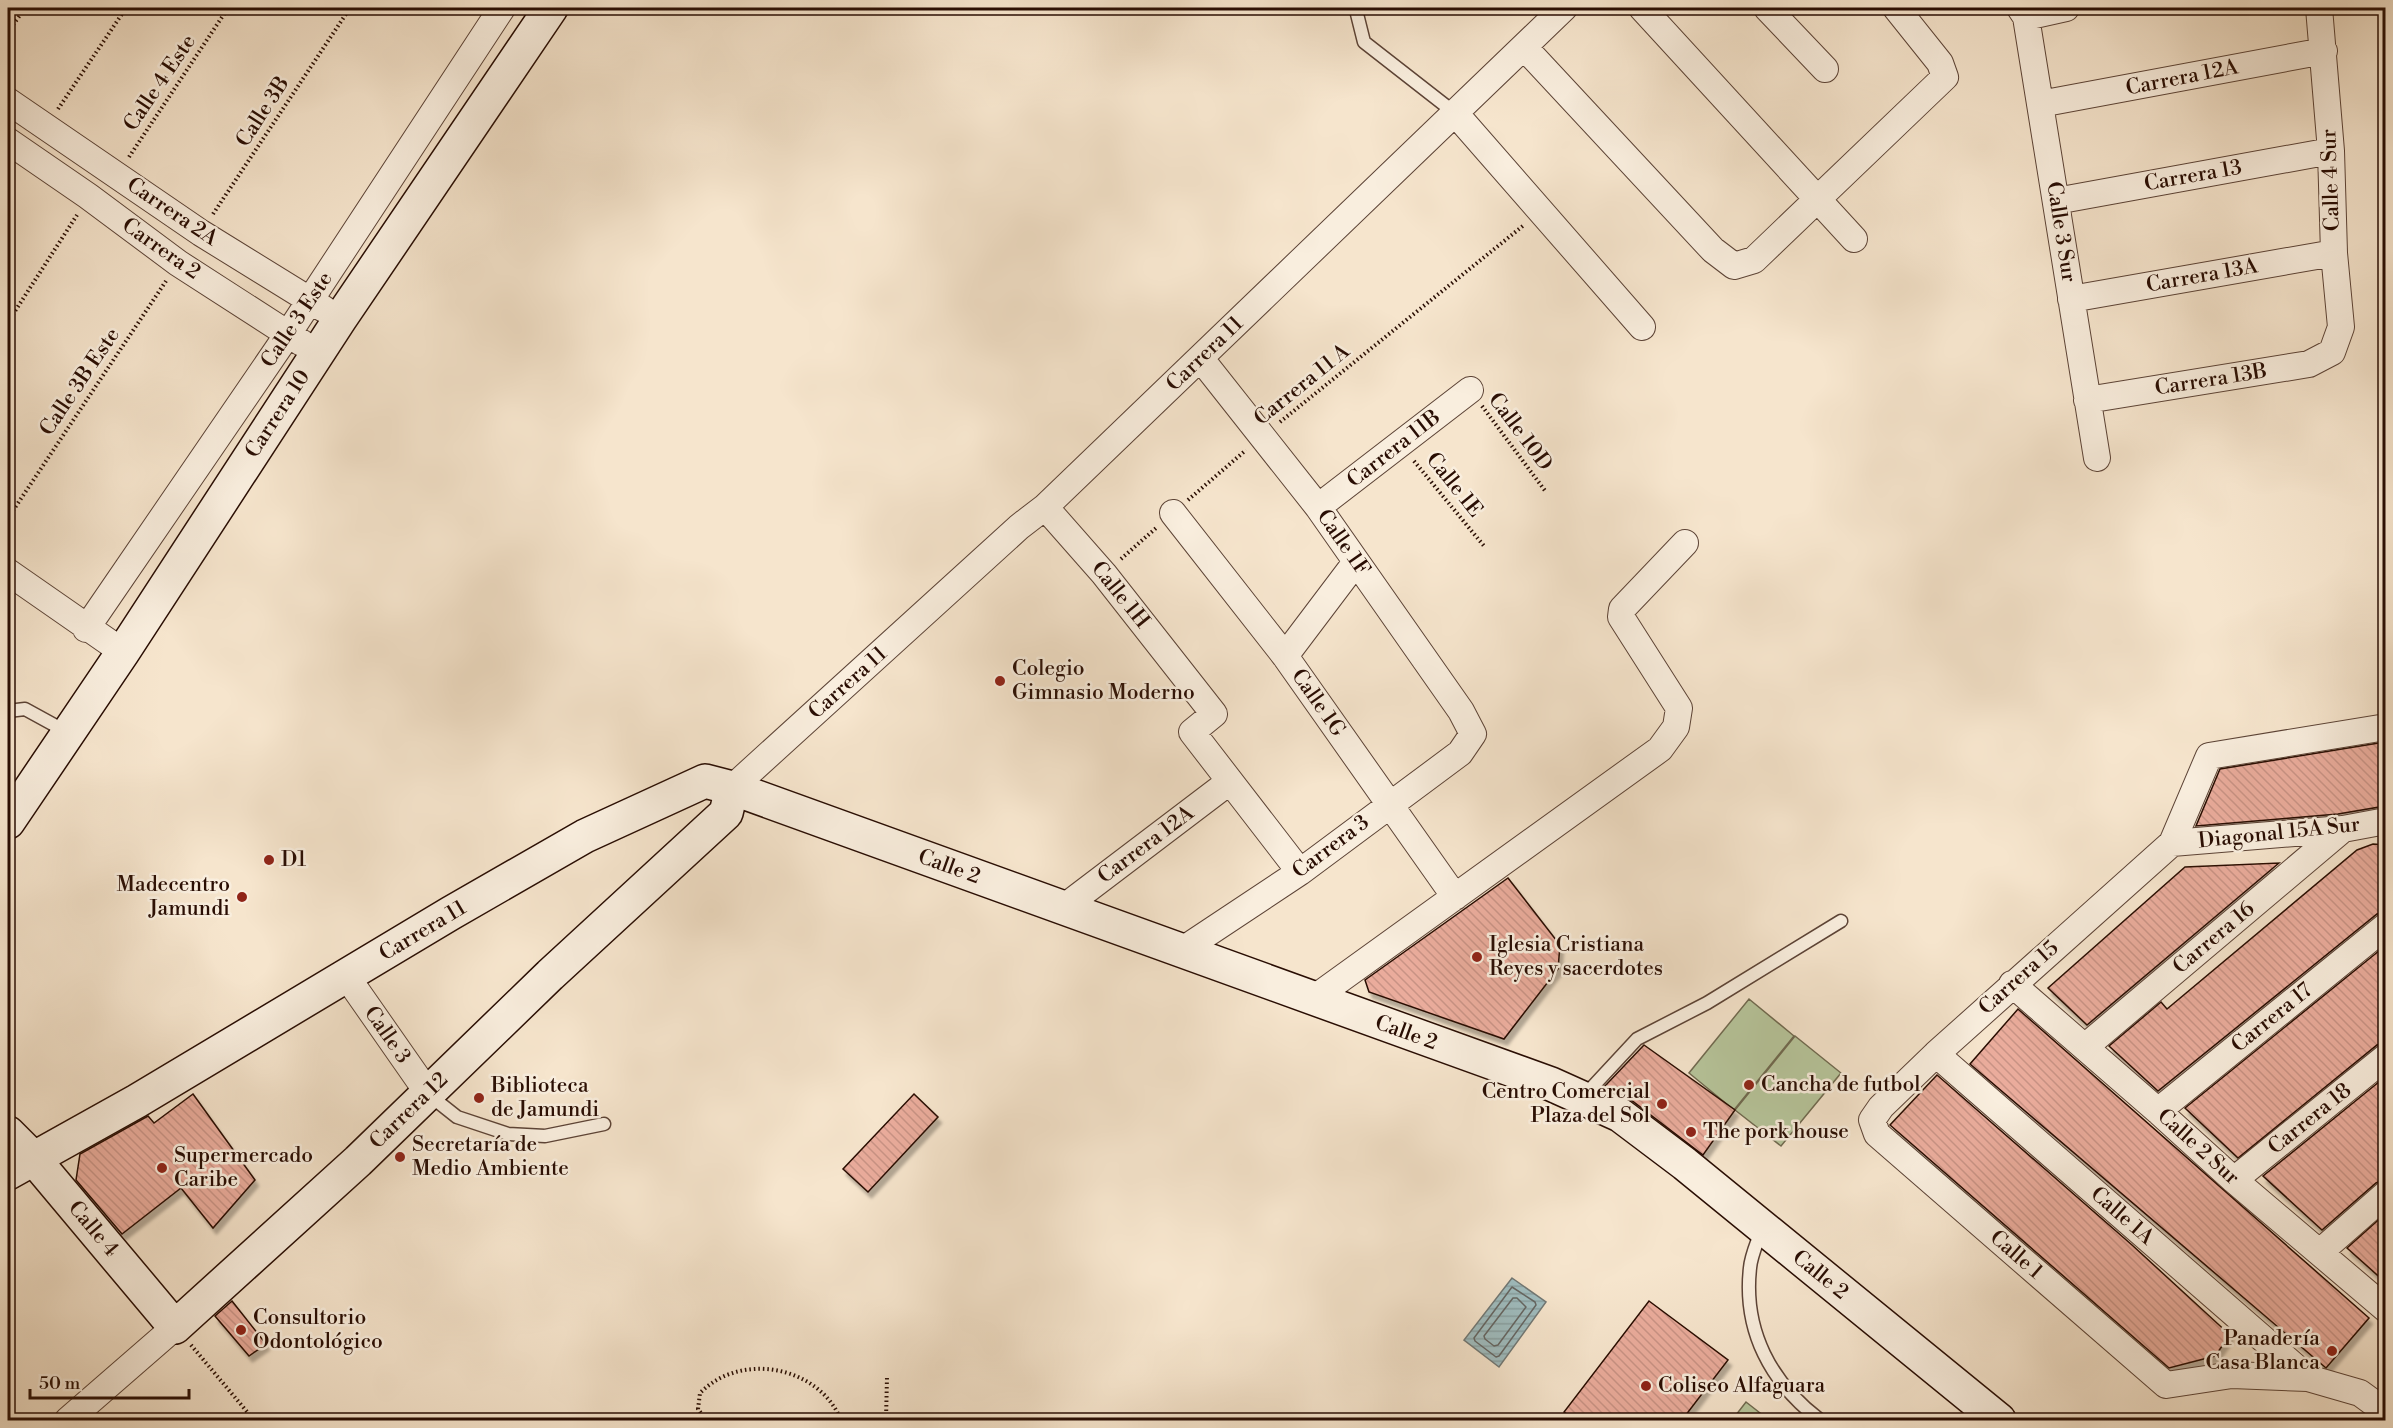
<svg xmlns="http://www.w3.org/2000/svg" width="2393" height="1428" viewBox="0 0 2393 1428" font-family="'Libre Bodoni',serif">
<defs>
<pattern id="water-rules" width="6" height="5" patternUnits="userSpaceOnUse" patternTransform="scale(1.5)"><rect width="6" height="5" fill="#9fbdc0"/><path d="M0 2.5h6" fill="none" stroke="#89a1a3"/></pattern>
<pattern id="building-back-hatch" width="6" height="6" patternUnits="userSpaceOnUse" patternTransform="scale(1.5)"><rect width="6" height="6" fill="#eaac9c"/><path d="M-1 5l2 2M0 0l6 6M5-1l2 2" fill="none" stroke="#c99385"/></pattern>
<filter id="shadow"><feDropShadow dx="3.5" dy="6" stdDeviation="1.5" flood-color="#0004"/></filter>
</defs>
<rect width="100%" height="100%" fill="#f6e5cd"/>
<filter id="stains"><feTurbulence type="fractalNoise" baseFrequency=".00333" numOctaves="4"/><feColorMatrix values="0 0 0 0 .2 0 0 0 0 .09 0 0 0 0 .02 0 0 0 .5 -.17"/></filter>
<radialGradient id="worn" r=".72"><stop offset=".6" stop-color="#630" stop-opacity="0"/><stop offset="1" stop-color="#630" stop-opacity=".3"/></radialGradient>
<path fill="#b7c69c" stroke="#706a50" stroke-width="1.5" d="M1749,999L1794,1036L1734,1110L1689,1073Z
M1795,1036L1841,1073L1781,1146L1735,1110Z
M1746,1402L1769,1420H1732Z"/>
<path fill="url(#water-rules)" stroke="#707774" stroke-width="1.5" d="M1512,1278L1546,1302L1499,1367L1464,1340Z"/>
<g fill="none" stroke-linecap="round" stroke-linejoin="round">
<path stroke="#646562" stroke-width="1.5" d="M1512,1287L1535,1302L1536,1305L1499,1356L1496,1357L1475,1341L1474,1338Z
M1513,1298H1517L1526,1307L1498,1345L1494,1346L1485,1339L1484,1336Z"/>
</g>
<path fill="url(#building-back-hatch)" stroke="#290d03" stroke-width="1.5" filter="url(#shadow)" d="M2385,742V806L2338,814L2196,826L2220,769Z
M2373,844L2385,845V911L2377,914L2158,1091L2109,1046L2161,1002L2167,1009L2357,850Z
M2279,863L2087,1025L2048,988L2185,867Z
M1508,878L1560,945L1558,969L1504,1039L1369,992L1365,980Z
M2385,946V1042L2377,1045L2238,1158L2185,1108Z
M2018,1009L2369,1318L2326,1368L1970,1064Z
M1644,1045L1735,1110L1703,1155L1631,1100L1604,1087Z
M1937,1075L2132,1245L2230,1335L2215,1356L2169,1368L1890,1125Z
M2385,1077V1179L2376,1183L2322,1230L2263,1176Z
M193,1094L255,1180L213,1228L181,1188L122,1234L76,1180L80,1154L148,1116L154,1123Z
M914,1094L938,1117L868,1192L843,1169Z
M2385,1214V1282L2347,1248Z
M232,1301L266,1344L249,1356L215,1316Z
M1649,1301L1728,1360L1682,1420H1575L1564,1412Z"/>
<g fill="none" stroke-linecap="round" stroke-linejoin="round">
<g stroke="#5c4336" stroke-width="15">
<path id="service" d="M1360,8L1357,14L1364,42L1455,113
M8,711L25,709L67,732
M428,1094L457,1117L508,1134L545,1136L604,1124
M1584,1096L1637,1039L1707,1003L1841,921
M1762,1228C1758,1241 1751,1255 1750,1268C1743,1331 1771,1383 1820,1420"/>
</g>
<g stroke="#5c4336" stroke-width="28">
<path id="minor" d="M1642,8L1854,239
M1767,8L1825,69
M2020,8L2026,17L2097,458
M2026,17L2066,8
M1524,47L1713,250L1734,266L1754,260L1945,77L1940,63L1896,8
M8,101L201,233L324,309
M2040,104L2324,51
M1455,113L1642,327
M8,141L88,196L178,263L302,343
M2056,201L2331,151
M2071,299L2334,253
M2087,400L2309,364L2332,352L2341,327L2334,253L2331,151L2319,8
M1045,507L1104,574L1214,714L1192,732L1300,872
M1318,507L1470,390
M1173,513L1285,656L1455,897
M8,572L123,652
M86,629L288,334L502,8
M1285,656L1356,562
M2386,727L2209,756L2172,843L1936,1054L1881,1107L1872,1120L1877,1134L2166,1385L2232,1375L2308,1378L2360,1393L2386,1412
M732,788L1019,527L1045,507L1564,8
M2172,843L2343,829L2386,821
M1063,908L1229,782
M1181,951L1300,872L1460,753L1473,734L1461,711L1318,507L1201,359
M347,977L428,1093
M2012,984L2158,1111L2234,1180L2386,1309
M1313,999L1660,749L1676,727L1679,708L1621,617L1622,609L1685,543
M2085,1047L2343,829
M1936,1054L2308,1378
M2158,1111L2386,926
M2234,1180L2386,1057
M2320,1252L2386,1194
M68,1420L175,1327"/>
</g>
<g stroke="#290d03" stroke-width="36">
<path id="secondary" d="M8,822L123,652L340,319L551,8
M8,1133L34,1159L175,1327L358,1161L550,975L726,813L732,788
M8,1173L137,1101L451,913L585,836L705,781L732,788L1551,1084L1620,1115L1685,1164L1999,1420"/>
</g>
<path stroke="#290d03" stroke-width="4" stroke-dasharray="1.5 3" stroke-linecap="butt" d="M8,32L25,8
M58,109L126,8
M129,157L228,8
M213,214L350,8
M8,322L77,215
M1482,406L1546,492
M1280,422L1524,225
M1414,461L1484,546
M1188,500L1246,450
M8,518L166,281
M1121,559L1156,528
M191,1345L254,1420
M333,1420L343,1418L362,1420
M599,1420L624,1417L657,1420
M706,1420L698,1409L700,1393C741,1351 819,1366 841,1420
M886,1420L887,1377"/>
<use href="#service" stroke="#f9eede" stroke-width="12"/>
<use href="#minor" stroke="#f9eede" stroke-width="26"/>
<use href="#secondary" stroke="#f9eede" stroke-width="33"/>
</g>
<g fill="#8f2418" stroke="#f9eede" stroke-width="2">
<circle cx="1000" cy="681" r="6"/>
<circle cx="269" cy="860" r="6"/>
<circle cx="242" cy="897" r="6"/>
<circle cx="1477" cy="957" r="6"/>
<circle cx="1749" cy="1085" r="6"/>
<circle cx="479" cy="1098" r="6"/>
<circle cx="1662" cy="1104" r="6"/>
<circle cx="1691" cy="1132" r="6"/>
<circle cx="400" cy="1157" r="6"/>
<circle cx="162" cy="1168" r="6"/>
<circle cx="241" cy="1330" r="6"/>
<circle cx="2332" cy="1351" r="6"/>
<circle cx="1646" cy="1386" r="6"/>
</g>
<g text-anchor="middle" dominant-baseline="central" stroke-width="5" stroke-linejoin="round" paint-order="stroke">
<g font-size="21" fill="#290d03" stroke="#f9eede">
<text transform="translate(2182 78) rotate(-11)">Carrera 12A</text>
<text transform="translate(160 83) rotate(-56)">Calle 4 Este</text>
<text transform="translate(263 112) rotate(-57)">Calle 3B</text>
<text transform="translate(2193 176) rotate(-10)">Carrera 13</text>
<text transform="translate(2331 180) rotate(-92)">Calle 4 Sur</text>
<text transform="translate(172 212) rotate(34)">Carrera 2A</text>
<text transform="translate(2061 232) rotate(81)">Calle 3 Sur</text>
<text transform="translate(161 249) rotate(35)">Carrera 2</text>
<text transform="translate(2202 276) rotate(-10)">Carrera 13A</text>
<text transform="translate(297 320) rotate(-56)">Calle 3 Este</text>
<text transform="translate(1205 354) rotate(-44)">Carrera 11</text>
<text transform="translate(2211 380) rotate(-9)">Carrera 13B</text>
<text transform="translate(80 382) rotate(-56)">Calle 3B Este</text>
<text transform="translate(1302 385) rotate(-39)">Carrera 11 A</text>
<text transform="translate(278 414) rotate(-57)">Carrera 10</text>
<text transform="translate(1520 432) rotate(53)">Calle 10D</text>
<text transform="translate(1394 449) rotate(-38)">Carrera 11B</text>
<text transform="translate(1454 485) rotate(51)">Calle 1E</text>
<text transform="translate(1343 543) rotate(55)">Calle 1F</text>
<text transform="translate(1120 595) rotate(51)">Calle 1H</text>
<text transform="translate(848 683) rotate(-42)">Carrera 11</text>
<text transform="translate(1318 703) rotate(55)">Calle 1G</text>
<text transform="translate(2279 833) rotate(-6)">Diagonal 15A Sur</text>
<text transform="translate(1146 845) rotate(-37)">Carrera 12A</text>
<text transform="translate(1331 847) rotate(-37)">Carrera 3</text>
<text transform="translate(949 867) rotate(20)">Calle 2</text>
<text transform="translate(423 931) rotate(-31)">Carrera 11</text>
<text transform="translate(2214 938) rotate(-40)">Carrera 16</text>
<text transform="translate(2019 978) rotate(-42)">Carrera 15</text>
<text transform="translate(2272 1018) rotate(-39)">Carrera 17</text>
<text transform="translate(1406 1033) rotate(20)">Calle 2</text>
<text transform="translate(387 1035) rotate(55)">Calle 3</text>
<text transform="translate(409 1111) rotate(-44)">Carrera 12</text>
<text transform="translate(2310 1119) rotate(-39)">Carrera 18</text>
<text transform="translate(2198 1147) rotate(42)">Calle 2 Sur</text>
<text transform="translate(2122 1216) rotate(41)">Calle 1A</text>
<text transform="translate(93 1229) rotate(50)">Calle 4</text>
<text transform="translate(2016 1255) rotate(41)">Calle 1</text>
<text transform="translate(1820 1275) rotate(39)">Calle 2</text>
</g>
<g font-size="21" fill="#290d03" stroke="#f9eede" text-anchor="start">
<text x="1012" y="669">Colegio<tspan x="1012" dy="24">Gimnasio Moderno</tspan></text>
<text x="281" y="860">D1</text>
<text x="230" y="885" text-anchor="end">Madecentro<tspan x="230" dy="24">Jamundi</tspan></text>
<text x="1489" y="945">Iglesia Cristiana<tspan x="1489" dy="24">Reyes y sacerdotes</tspan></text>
<text x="1761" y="1085">Cancha de futbol</text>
<text x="491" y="1086">Biblioteca<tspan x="491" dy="24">de Jamundi</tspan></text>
<text x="1650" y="1092" text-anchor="end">Centro Comercial<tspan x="1650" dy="24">Plaza del Sol</tspan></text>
<text x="1703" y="1132">The pork house</text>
<text x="412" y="1145">Secretaría de<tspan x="412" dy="24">Medio Ambiente</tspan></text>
<text x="174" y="1156">Supermercado<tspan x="174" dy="24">Caribe</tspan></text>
<text x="253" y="1318">Consultorio<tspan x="253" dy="24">Odontológico</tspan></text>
<text x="2320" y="1339" text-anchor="end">Panadería<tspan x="2320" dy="24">Casa Blanca</tspan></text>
<text x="1658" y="1386">Coliseo Alfaguara</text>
</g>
</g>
<rect width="2393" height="1428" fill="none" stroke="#f6e5cd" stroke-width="30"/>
<rect x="9" y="9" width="2375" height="1410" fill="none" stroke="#290d03" stroke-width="3"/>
<rect x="15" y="15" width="2363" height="1398" fill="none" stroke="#290d03" stroke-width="1.5"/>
<path d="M30 1389v9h159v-9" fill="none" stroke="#290d03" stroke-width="3"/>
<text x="39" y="1389" font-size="18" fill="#290d03" stroke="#f9eede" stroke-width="4.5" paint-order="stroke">50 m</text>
<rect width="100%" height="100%" filter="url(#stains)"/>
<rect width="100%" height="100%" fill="url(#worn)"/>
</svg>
